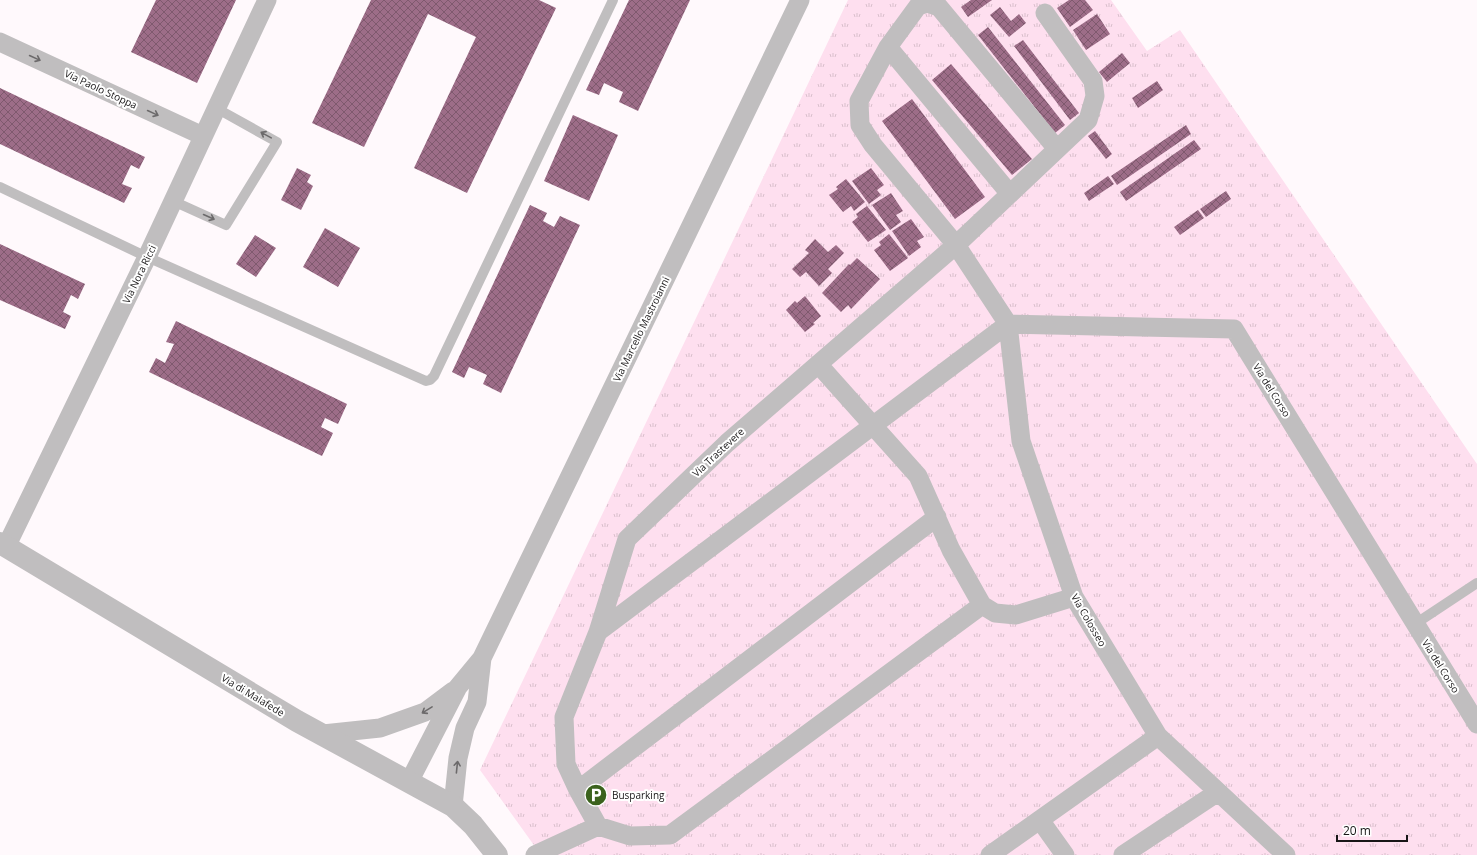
<svg xmlns="http://www.w3.org/2000/svg" width="1477" height="855" viewBox="0 0 1477 855" font-family="'Open Sans',sans-serif">
<defs>
<pattern id="park-tufts" width="24" height="20" patternUnits="userSpaceOnUse"><rect width="24" height="20" fill="#fedfef"/><path d="M3 7l-1-3M5 7V3M7 7l1-3M15 17l-1-3M17 17v-4M19 17l1-3" fill="none" stroke="#d9bfcc"/></pattern>
<pattern id="building-cross-hatch" width="8" height="8" patternUnits="userSpaceOnUse"><rect width="8" height="8" fill="#9d6d88"/><path d="M0 0l8 8M0 8l8-8" fill="none" stroke="#7f596e"/></pattern>
</defs>
<rect width="100%" height="100%" fill="#fff9fc"/>
<path fill="url(#park-tufts)" d="M848,0H1111L1147,51L1180,30L1477,464V855H541L480,770Z"/>
<path fill="url(#building-cross-hatch)" d="M156,0H236L197,83L131,52Z
M371,0H539L556,8L467,193L414,168L476,37L428,14L364,147L312,123Z
M629,0H690L638,111L619,102L623,92L604,83L599,95L586,90Z
M971,0H992L968,17L961,7Z
M1069,0H1085L1093,10L1070,27L1057,8Z
M1000,7L1011,21L1019,14L1026,23L1009,37L990,15Z
M1097,14L1110,34L1086,50L1073,30Z
M988,27L1065,125L1055,133L978,35Z
M1023,40L1079,113L1070,120L1014,46Z
M1122,53L1130,63L1107,82L1099,72Z
M951,64L1032,159L1012,175L932,80Z
M1157,81L1163,90L1138,108L1132,98Z
M0,88L145,157L139,169L131,165L122,184L132,188L124,203L0,144Z
M912,99L985,197L955,219L882,121Z
M573,115L618,135L589,201L544,181Z
M1186,125L1191,134L1117,185L1111,176Z
M1095,131L1112,154L1106,159L1088,136Z
M1194,140L1201,149L1126,201L1120,192Z
M297,168L311,175L307,182L313,186L301,210L281,200Z
M871,168L884,185L877,190L881,195L869,204L852,181Z
M1108,176L1114,184L1089,201L1084,193Z
M846,179L865,202L854,211L851,206L843,212L829,195L838,189L836,187Z
M1226,191L1231,199L1206,217L1200,209Z
M891,193L903,211L896,215L901,222L890,230L872,205Z
M530,205L547,213L543,221L554,227L560,216L580,225L501,393L483,384L487,375L469,367L464,378L452,372Z
M867,206L886,230L868,242L852,222L858,217L856,214Z
M1198,210L1204,218L1180,235L1174,227Z
M911,219L924,237L917,241L921,247L909,256L892,231Z
M325,228L360,248L338,287L303,267Z
M889,234L908,258L890,271L874,250L881,245L879,242Z
M255,235L276,248L256,277L236,264Z
M815,239L828,252L836,245L844,253L828,269L832,273L819,286L806,272L800,277L792,269L809,253L805,250Z
M0,244L85,284L78,299L71,295L63,312L71,316L65,329L0,300Z
M857,258L880,279L851,309L848,305L841,312L822,293L849,264L850,265Z
M805,296L821,316L813,323L815,324L805,332L786,310L795,301L797,303Z
M176,321L347,404L338,424L325,418L321,427L333,433L322,456L149,372L156,358L165,363L174,344L166,342Z"/>
<g fill="none" stroke-linecap="round" stroke-linejoin="round">
<path stroke="#c0bebf" stroke-width="10" d="M0,187L147,257L426,381L430,380L434,376L613,0
M173,201L226,225L277,142L216,108
M1415,624L1477,583"/>
<path stroke="#c0bebf" stroke-width="19" d="M0,42L203,136
M888,47L1010,194
M1057,149L939,7L928,3L918,6L888,47L859,101L860,125L873,145L956,245L1008,324L1234,329L1477,724
M1008,324L1021,441L1074,597L1158,736L1286,855
M818,364L918,476L951,550L982,605L995,613L1016,615L1074,597
M6,547L147,257L267,0
M982,605L670,835L630,836L598,826L578,790L566,764L564,717L598,632L627,539L727,443L956,245L1088,120L1095,96L1093,81L1045,13
M598,632L1008,324
M323,734L380,728L425,712L453,691
M409,782L458,687L482,658L800,0
M578,790L937,517
M453,806L458,758L465,728L477,702L482,658
M1040,820L1065,855
M535,855L598,826
M990,855L1158,736
M1123,855L1218,792"/>
<path stroke="#c0bebf" stroke-width="22" d="M0,543L297,721L453,806L473,825L497,855"/>
</g>
<defs><path id="oneway-shaft" d="M-6 0H5M1.5-3L5.5 0L1.5 3" fill="none" stroke-width="1.6" stroke-linecap="round" stroke-linejoin="round"/></defs>
<g stroke="#6c6a6b">
<use href="#oneway-shaft" transform="translate(35 58) rotate(25)"/>
<use href="#oneway-shaft" transform="translate(153 113) rotate(25)"/>
<use href="#oneway-shaft" transform="translate(266 135) rotate(-151)"/>
<use href="#oneway-shaft" transform="translate(209 217) rotate(24)"/>
<use href="#oneway-shaft" transform="translate(427 710) rotate(148)"/>
<use href="#oneway-shaft" transform="translate(457 767) rotate(-84)"/>
</g>
<defs>
<g id="parking-disc" transform="scale(1.15)"><circle r="9.5" fill="#3b621d" stroke="#fff"/><path d="M-3.5-5.5H1a3.5 3.5 0 0 1 0 7H-1V5.5H-3.5ZM-1-3.4V-.6H.8a1.4 1.4 0 0 0 0-2.8Z" fill="#fff"/></g>
</defs>
<g fill-rule="evenodd">
<use href="#parking-disc" x="596" y="795"/>
</g>
<g text-anchor="middle" dominant-baseline="central" stroke-width="4" stroke-linejoin="round" paint-order="stroke">
<g font-size="10" fill="#181617" stroke="#fff">
<text transform="translate(101 89) rotate(25)">Via Paolo Stoppa</text>
<text transform="translate(139 274) rotate(-64)">Via Nora Ricci</text>
<text transform="translate(641 329) rotate(-64)">Via Marcello Mastroianni</text>
<text transform="translate(1272 390) rotate(58)">Via del Corso</text>
<text transform="translate(718 452) rotate(-43)">Via Trastevere</text>
<text transform="translate(1089 620) rotate(60)">Via Colosseo</text>
<text transform="translate(1441 666) rotate(58)">Via del Corso</text>
<text transform="translate(253 695) rotate(31)">Via di Malafede</text>
</g>
<g font-size="10" fill="#181617" stroke="#fff" text-anchor="start">
<text x="612" y="795">Busparking</text>
</g>
</g>
<path d="M1337 835v6h70v-6" fill="none" stroke="#181617" stroke-width="2"/>
<text x="1343" y="835" font-size="12" fill="#181617" stroke="#ffffff" stroke-width="3" paint-order="stroke">20 m</text>
</svg>
